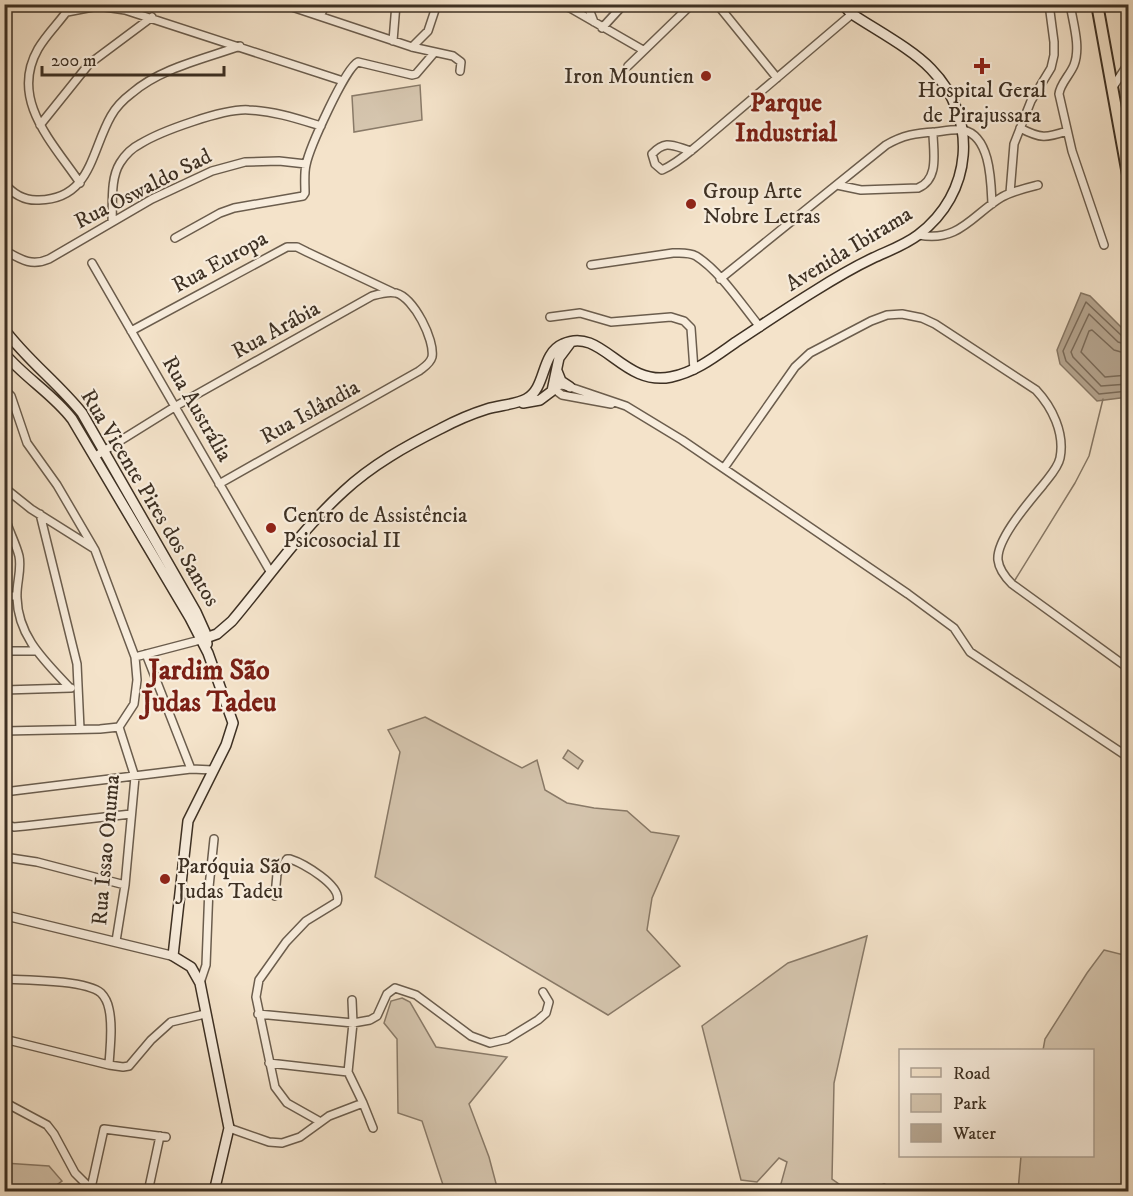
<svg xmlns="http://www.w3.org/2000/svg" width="1133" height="1196" viewBox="0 0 1133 1196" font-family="'IM FELL DW Pica',serif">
<rect width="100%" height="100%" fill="#f4e3ca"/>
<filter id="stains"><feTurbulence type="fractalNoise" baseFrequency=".00333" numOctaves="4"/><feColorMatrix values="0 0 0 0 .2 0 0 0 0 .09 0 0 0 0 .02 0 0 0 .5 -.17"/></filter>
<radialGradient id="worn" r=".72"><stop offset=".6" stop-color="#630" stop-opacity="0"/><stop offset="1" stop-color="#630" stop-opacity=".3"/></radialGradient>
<path fill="#d5c5ae" stroke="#897a68" stroke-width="1.5" d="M420,85L422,120L354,132L352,96Z
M425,717L522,768L537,760L545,790L567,803L594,808L627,811L651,832L679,836L652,898L647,930L680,966L608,1015L375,877L400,752L388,730Z
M568,750L583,761L578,769L563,758Z
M867,936L834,1083L832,1179L849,1191H779L787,1162L779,1158L757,1182L741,1180L702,1026L788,963Z
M1104,950L1128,956V1191H1018L1021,1156H1092V1050H1043L1045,1039L1087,973Z
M402,998L410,1002L436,1047L507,1057L469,1104L489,1157L498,1191H445L422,1121L398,1113L397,1039L384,1023L391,1001Z
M4,1163L49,1166L62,1181L48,1191H5Z
M884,1184L900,1191H859Z"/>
<path fill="#b6a691" stroke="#867765" stroke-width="1.5" d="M1081,293L1090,296L1128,334V397L1097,401L1060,364L1057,350Z"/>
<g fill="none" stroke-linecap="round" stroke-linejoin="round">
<path stroke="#7a6b5a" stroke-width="1.5" d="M1128,337L1122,336L1086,302L1063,351L1066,361L1099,394L1128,391
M1128,345L1118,342L1089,314L1071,352L1073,357L1101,386L1128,384
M1128,354L1114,350L1092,330L1089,331L1081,352L1105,377L1128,375"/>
<path stroke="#867765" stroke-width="1.5" d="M1015,580L1075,483L1089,456L1103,399"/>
<g stroke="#6b5d4d" stroke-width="10">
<path id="minor" d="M72,4C62,20 47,33 38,49C9,100 53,143 80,183
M283,4L412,47L453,56L461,62L460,71
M517,4H518
M556,4L570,8L643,50
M587,4L594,22
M717,4L777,78
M1070,4C1073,23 1081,47 1074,65C1070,75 1060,84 1059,94L1072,151L1104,245
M67,12L98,6L125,10L343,81
M320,16L326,4
M602,28L624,4
M393,41L396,4
M412,47L428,31L437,4
M628,66L692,4
M1113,87L1128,64
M40,125L89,64L152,17
M1020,128C1041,139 1046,138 1067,131
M691,151C673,146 666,139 652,154L655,164L662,170C676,164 687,154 698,145L852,14
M4,183C13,194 25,201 39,200C91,199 91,151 111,116C116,107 124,99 132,93C161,68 204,59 240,46
M837,185L861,190L918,188C940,179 933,151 933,132
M1010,193L1014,144L1031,101L1051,68L1054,55V42L1049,4
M112,222C113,203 110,179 120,163C125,155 132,148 140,144C161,131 225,108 249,110C274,111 298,119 321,126
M919,235C959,243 973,214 1002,197C1013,191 1026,188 1038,185
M175,238L220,213L234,208L303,196L305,193C305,184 304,173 306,165C309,149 345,68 358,62L412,75L416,74L434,53
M4,250C20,259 31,267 49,259L152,199L212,171L245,162L279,161L306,164
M92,263L271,573
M591,265L673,253C681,253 689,252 696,256C720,271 742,305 760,327
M720,279L886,145C903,135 916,133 935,132C944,131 954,129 963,130C991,136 991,183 992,204
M550,317L580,313L611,322L671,317L684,321L691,328L694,370
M131,331L287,247H297L307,252L392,292
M555,387L562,385L570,387L626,406L682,440L908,594L954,628L970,652L1128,757
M555,387L558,392L562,395L611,404
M4,389L11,396L27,443L57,485L95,550L135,657L137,680L134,704L119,727L100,729L4,731
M94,457L176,406L372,296C379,294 388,291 396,293C414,298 435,340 432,357C430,364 424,367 419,371L219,484
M724,468L795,367L810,353L871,321L887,315L902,314L922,318L935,324L1036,390C1052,407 1065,433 1060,458C1058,468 1049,477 1043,485C1030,501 996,539 998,560C999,569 1006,578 1012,584L1128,668
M4,488L6,489L4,509
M6,489L31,509L93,548
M4,511C6,527 15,540 19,556C22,570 16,584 17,598C18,637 45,661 70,688
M40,514L77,664L80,729
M4,596H17
M4,651H36
M146,654L191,769
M135,657L200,640
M4,690L71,688
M4,792L191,769L213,770
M4,824L14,827L25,826L131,814
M4,857L37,862L125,885
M275,896L277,874L287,859H290C303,863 343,886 337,902L306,921L286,942L259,980L256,997L275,1087L287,1103L319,1121
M116,941L125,885L135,777L119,727
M4,979C26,980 86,980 101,993C105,997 108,1004 109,1009C113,1027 110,1047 109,1065
M200,983L206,965L209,887L214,839
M258,1014L353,1023L370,1020L377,1016L387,994L395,988L416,995L471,1036L490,1043L507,1039L538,1020L546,1013L549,1002L543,992
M4,1039L109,1065L123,1067L129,1066L151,1040L171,1022L205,1014
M269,1063L348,1072
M4,1102L47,1125L54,1134L75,1173L94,1192
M363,1103L373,1128
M229,1128L269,1142L282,1143L300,1137L329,1116L363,1103L348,1072L353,1023L352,1000
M91,1188L104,1129L166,1137
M148,1192L160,1136"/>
</g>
<g stroke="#6b5d4d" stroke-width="11">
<path id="tertiary" d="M4,915L173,956"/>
</g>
<g stroke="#3d3023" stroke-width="12">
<path id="secondary" d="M4,329C27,360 58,383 82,413L196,612L205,632L207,644
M4,353C25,378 53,394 72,419L190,618L208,653L233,723L226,745L188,821L173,956L191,967L200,983L229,1128L214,1192
M557,371L561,381L570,387
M523,403L540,400L552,391L559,358L571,342
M200,640L217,634L232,621C269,577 302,529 344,491C372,465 406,446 440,429C455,421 471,414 487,409C500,405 514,405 526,399C547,388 540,354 563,344C602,326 622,387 671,377C696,372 716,356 736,342C762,325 787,308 813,292C832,280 852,268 873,258C888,251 905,245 918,235C973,194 979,118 931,69C912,49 876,30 852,14L842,4"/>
</g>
<g stroke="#3d3023" stroke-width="14">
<path id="primary" d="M1097,4L1128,175"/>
</g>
<use href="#minor" stroke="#f8eddd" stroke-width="7"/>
<use href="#tertiary" stroke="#f8eddd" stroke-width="8"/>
<use href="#secondary" stroke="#f8eddd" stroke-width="9"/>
<use href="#primary" stroke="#f4e3ca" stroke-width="10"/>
</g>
<g fill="#8f2418" stroke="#f8eddd" stroke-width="2">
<path d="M979 57h6v6h6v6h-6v6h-6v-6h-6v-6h6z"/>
<circle cx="706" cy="76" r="6"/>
<circle cx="691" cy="204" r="6"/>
<circle cx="271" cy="528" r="6"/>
<circle cx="165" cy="879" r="6"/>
</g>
<g text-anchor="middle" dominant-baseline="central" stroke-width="4.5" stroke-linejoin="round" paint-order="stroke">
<g font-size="22" fill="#3d3023" stroke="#f8eddd" text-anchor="start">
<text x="694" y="76" text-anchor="end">Iron Mountien</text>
<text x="982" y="90" text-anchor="middle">Hospital Geral<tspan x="982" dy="25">de Pirajussara</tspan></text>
<text x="703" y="191">Group Arte<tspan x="703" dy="25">Nobre Letras</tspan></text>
<text x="283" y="515">Centro de Assistência<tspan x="283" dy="25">Psicosocial II</tspan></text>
<text x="177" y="866">Paróquia São<tspan x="177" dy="25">Judas Tadeu</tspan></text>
</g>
<g font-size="22" fill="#3d3023" stroke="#f8eddd">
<text transform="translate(143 189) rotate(-27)">Rua Oswaldo Sad</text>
<text transform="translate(849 249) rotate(-31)">Avenida Ibirama</text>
<text transform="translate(220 262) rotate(-29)">Rua Europa</text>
<text transform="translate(276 330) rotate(-29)">Rua Arábia</text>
<text transform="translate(197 409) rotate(60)">Rua Austrália</text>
<text transform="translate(310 412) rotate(-29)">Rua Islândia</text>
<text transform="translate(150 498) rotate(59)">Rua Vicente Pires dos Santos</text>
<text transform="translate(106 850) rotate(-85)">Rua Issao Onuma</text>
</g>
<g font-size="26" font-weight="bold" fill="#7a1f14" stroke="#f8eddd">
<text x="786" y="103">Parque<tspan x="786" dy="30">Industrial</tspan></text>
</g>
<g font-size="28" font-weight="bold" fill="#7a1f14" stroke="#f8eddd">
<text x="209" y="670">Jardim São<tspan x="209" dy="32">Judas Tadeu</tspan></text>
</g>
</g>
<rect width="1133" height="1196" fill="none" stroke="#f4e3ca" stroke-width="24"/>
<rect x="6" y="6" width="1121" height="1184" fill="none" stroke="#3d3023" stroke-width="3"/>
<rect x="12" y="12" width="1109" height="1172" fill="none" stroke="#3d3023" stroke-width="1.5"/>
<rect x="899" y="1049" width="195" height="108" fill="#f8eddd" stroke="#ada193" stroke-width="1.5"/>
<rect x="911" y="1068" width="30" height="9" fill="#f4e3ca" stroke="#ada193" stroke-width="1.5"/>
<text x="953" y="1079" font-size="18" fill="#3d3023">Road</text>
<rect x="911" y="1094" width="30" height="18" fill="#d5c5ae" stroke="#ada193" stroke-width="1.5"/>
<text x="953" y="1109" font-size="18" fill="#3d3023">Park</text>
<rect x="911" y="1124" width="30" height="18" fill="#b6a691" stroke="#ada193" stroke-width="1.5"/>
<text x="953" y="1139" font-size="18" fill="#3d3023">Water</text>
<path d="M42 66v9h182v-9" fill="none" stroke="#3d3023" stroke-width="3"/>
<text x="51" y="66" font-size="18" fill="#3d3023" stroke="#f8eddd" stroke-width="4.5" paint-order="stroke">200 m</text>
<rect width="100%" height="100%" filter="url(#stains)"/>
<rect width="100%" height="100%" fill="url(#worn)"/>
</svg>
